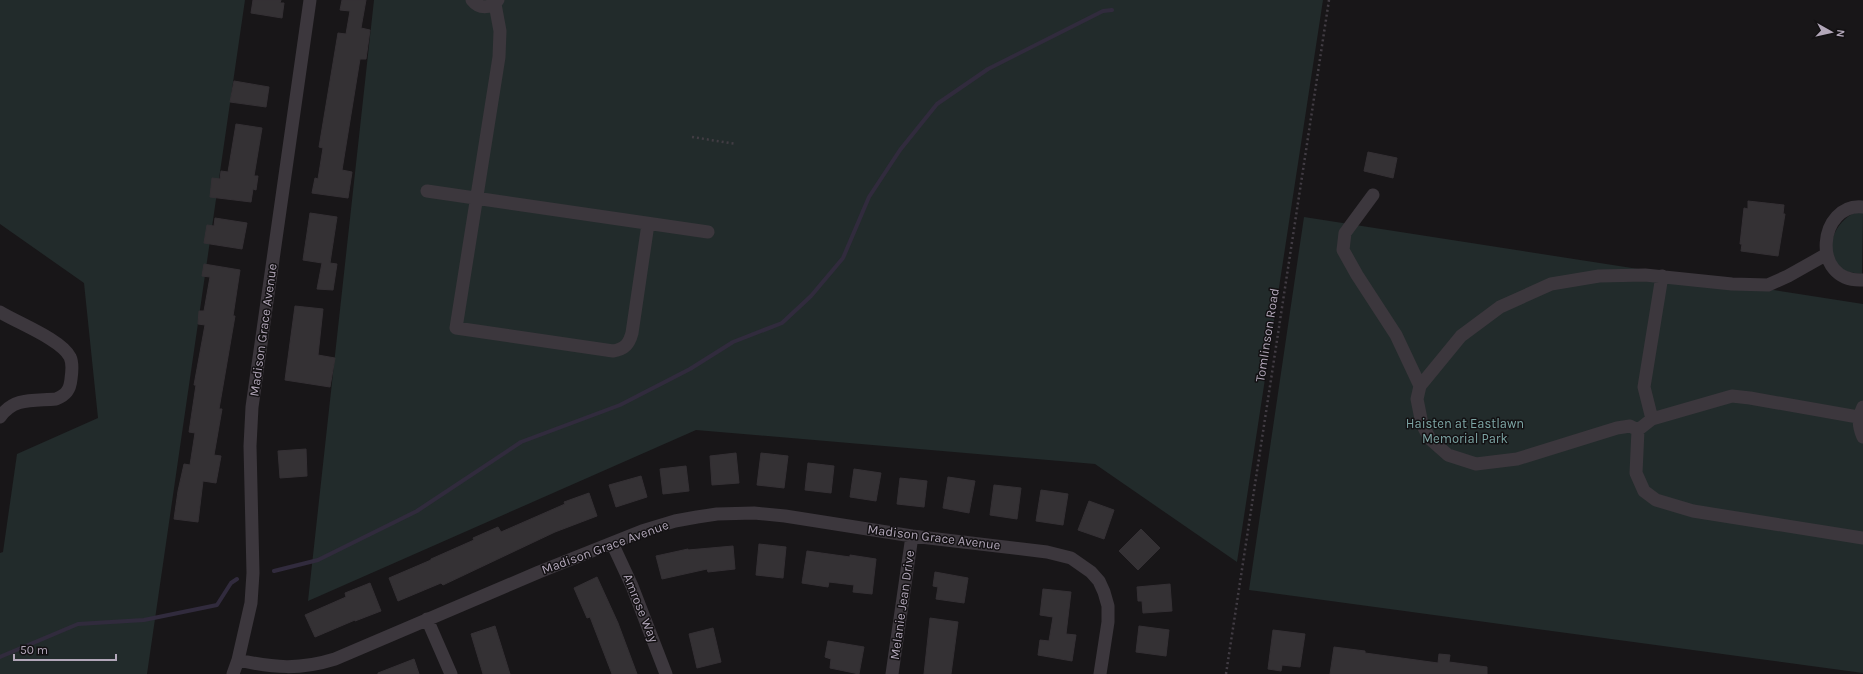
<svg xmlns="http://www.w3.org/2000/svg" width="1863" height="674" viewBox="0 0 1863 674" font-family="Karla,sans-serif">
<rect width="100%" height="100%" fill="#181618"/>
<path fill="#222b2b" d="M0,0H245L147,674H0V553L3,552L17,454L98,418L84,283L0,224Z
M374,0H1323L1237,562L1095,464L696,430L308,601Z
M1855,213H1863L1862,274C1856,273 1849,273 1844,270C1820,256 1834,221 1855,213Z
M1304,217L1863,304V673L1249,590Z"/>
<g fill="none" stroke-linecap="round" stroke-linejoin="round">
<path stroke="#312b3d" stroke-width="4" d="M274,571L318,560L417,511L521,442L620,405L690,369L733,342L782,323L811,296L843,258L869,197L900,150L937,104L988,69L1103,11L1112,10
M0,657L78,624L144,620L217,605L231,583L237,579"/>
</g>
<path fill="#343134" stroke="#343034" d="M253,0H281L280,3H284L282,18L251,13Z
M342,0H366L361,28L370,30L366,59H360L342,170L352,172L348,198L312,193L315,178L318,179L323,148L319,147L338,33L346,34L350,11L340,10Z
M234,81L269,87L266,107L230,102Z
M236,124L262,128L254,176H258L256,190L253,189L251,202L210,197L212,178L220,179L221,171L228,172Z
M1368,152L1397,158L1393,178L1364,171Z
M1748,201L1784,205L1783,214H1785L1778,256L1741,251L1742,244H1740L1744,208L1748,209Z
M310,213L337,217L330,263L337,264L333,290L317,289L322,263L303,260Z
M215,218L247,223L242,249L204,243L207,225L214,226Z
M204,264L240,270L233,316H235L219,409H222L214,455L221,456L216,483L203,481L198,522L174,519L178,491L184,464L190,465L195,433L189,432L196,385H194L205,325L198,324L199,311H204L210,277L202,276Z
M295,306L323,309L318,355L335,358L330,387L285,380Z
M306,449L307,476L280,478L278,451Z
M736,453L739,483L712,485L710,456Z
M761,453L788,456L784,488L757,485Z
M808,463L834,466L831,493L805,490Z
M686,466L689,491L663,494L660,469Z
M854,469L881,473L876,501L850,497Z
M641,476L647,497L616,507L609,485Z
M948,477L975,481L969,513L943,508Z
M900,478L927,481L924,507L897,504Z
M994,485L1021,488L1017,519L990,515Z
M1041,490L1068,494L1063,525L1036,521Z
M589,493L597,516L555,532L443,585L441,583L398,601L389,578L431,560V559L474,540L473,538L498,527L501,532L565,504L564,502Z
M1089,501L1114,510L1104,539L1078,530Z
M1141,529L1160,548L1138,570L1119,551Z
M759,544L786,547L783,578L756,575Z
M733,546L735,569L708,572L707,569L662,579L656,556L688,549V550Z
M807,551L850,557V555L876,559L872,594L853,592L854,585L829,582L828,587L802,583Z
M935,572L968,578L964,603L936,599L938,587L933,586Z
M597,577L618,623L637,674H612L590,617L587,618L574,588Z
M370,583L381,611L355,621V620L315,637L305,615L346,597L345,593Z
M1170,584L1172,611L1143,613L1142,601H1138L1137,587Z
M1043,589L1071,592L1066,634L1076,635L1072,661L1038,655L1040,640L1049,641L1053,617L1040,615Z
M930,618L958,622L951,674H924Z
M495,626L510,674H483L471,634Z
M1139,626L1169,630L1166,656L1136,652Z
M713,628L721,662L697,668L689,634Z
M1273,630L1305,634L1300,667L1282,665L1281,671L1268,669Z
M828,641L864,647L859,674L830,668L831,659L825,657Z
M1334,647L1365,651V653L1438,663L1439,654L1450,655L1449,662L1487,667V674H1330Z
M414,659L419,674H378V673Z"/>
<g fill="none" stroke-linecap="round" stroke-linejoin="round">
<path stroke="#423d44" stroke-width="2.5" stroke-dasharray="2 3" stroke-linecap="butt" d="M692,137L736,144
M1226,674L1329,0"/>
<path stroke="#3c373d" stroke-width="13" d="M472,0C479,9 490,9 498,0
M495,4L500,31L499,57L456,328L613,351C625,349 629,344 632,333L648,224
M427,191L708,232
M1373,195L1345,233L1343,250L1357,275L1396,335L1420,386L1461,336L1500,307L1551,284L1599,276L1645,275L1732,284L1768,285L1788,276L1827,254
M1863,207C1819,202 1809,283 1863,280
M0,312C18,323 62,340 70,357C73,363 72,372 71,379C70,390 66,395 56,399C34,401 14,397 0,417
M1420,386L1417,399L1422,424L1430,439L1448,455L1476,464L1517,459L1617,428L1630,426L1638,430L1652,419L1644,387L1662,276
M1863,407C1858,418 1858,425 1863,437
M1652,419L1732,396L1750,398L1858,417
M1638,430L1636,473L1644,491L1656,500L1693,511L1863,538
M612,543L632,586L666,674
M427,619L451,674
M238,660L251,603L253,573L250,446L252,407L310,0
M233,674L238,660C274,668 300,670 335,659L539,572L642,531L675,521L697,517L717,514L754,513L785,516L912,536L1047,552L1071,558L1091,572L1099,581L1104,592L1108,606V622L1100,674
M892,674L912,536"/>
</g>
<g text-anchor="middle" dominant-baseline="central" stroke-width="3" stroke-linejoin="round" paint-order="stroke">
<g font-size="13" fill="#b2a7b9" stroke="#131113">
<text transform="translate(263 330) rotate(-82)">Madison Grace Avenue</text>
<text transform="translate(1267 335) rotate(-81)">Tomlinson Road</text>
<text transform="translate(934 537) rotate(7)">Madison Grace Avenue</text>
<text transform="translate(605 547) rotate(-20)">Madison Grace Avenue</text>
<text transform="translate(902 605) rotate(-82)">Melanie Jean Drive</text>
<text transform="translate(641 608) rotate(68)">Amrose Way</text>
</g>
<g font-size="13" fill="#7da5a4" stroke="#131113">
<text x="1465" y="423">Haisten at Eastlawn<tspan x="1465" dy="15">Memorial Park</tspan></text>
</g>
</g>
<g transform="translate(1831 32) rotate(98)" stroke="#131113" stroke-width="3" paint-order="stroke">
<path d="M0-3L7 15L0 10L-7 15Z" fill="#b2a7b9"/>
<text y="-6" font-size="11" font-weight="bold" text-anchor="middle" fill="#b2a7b9">N</text>
</g>
<path d="M14 654v6h102v-6" fill="none" stroke="#b2a7b9" stroke-width="2"/>
<text x="20" y="654" font-size="12" fill="#b2a7b9" stroke="#131113" stroke-width="3" paint-order="stroke">50 m</text>
</svg>
